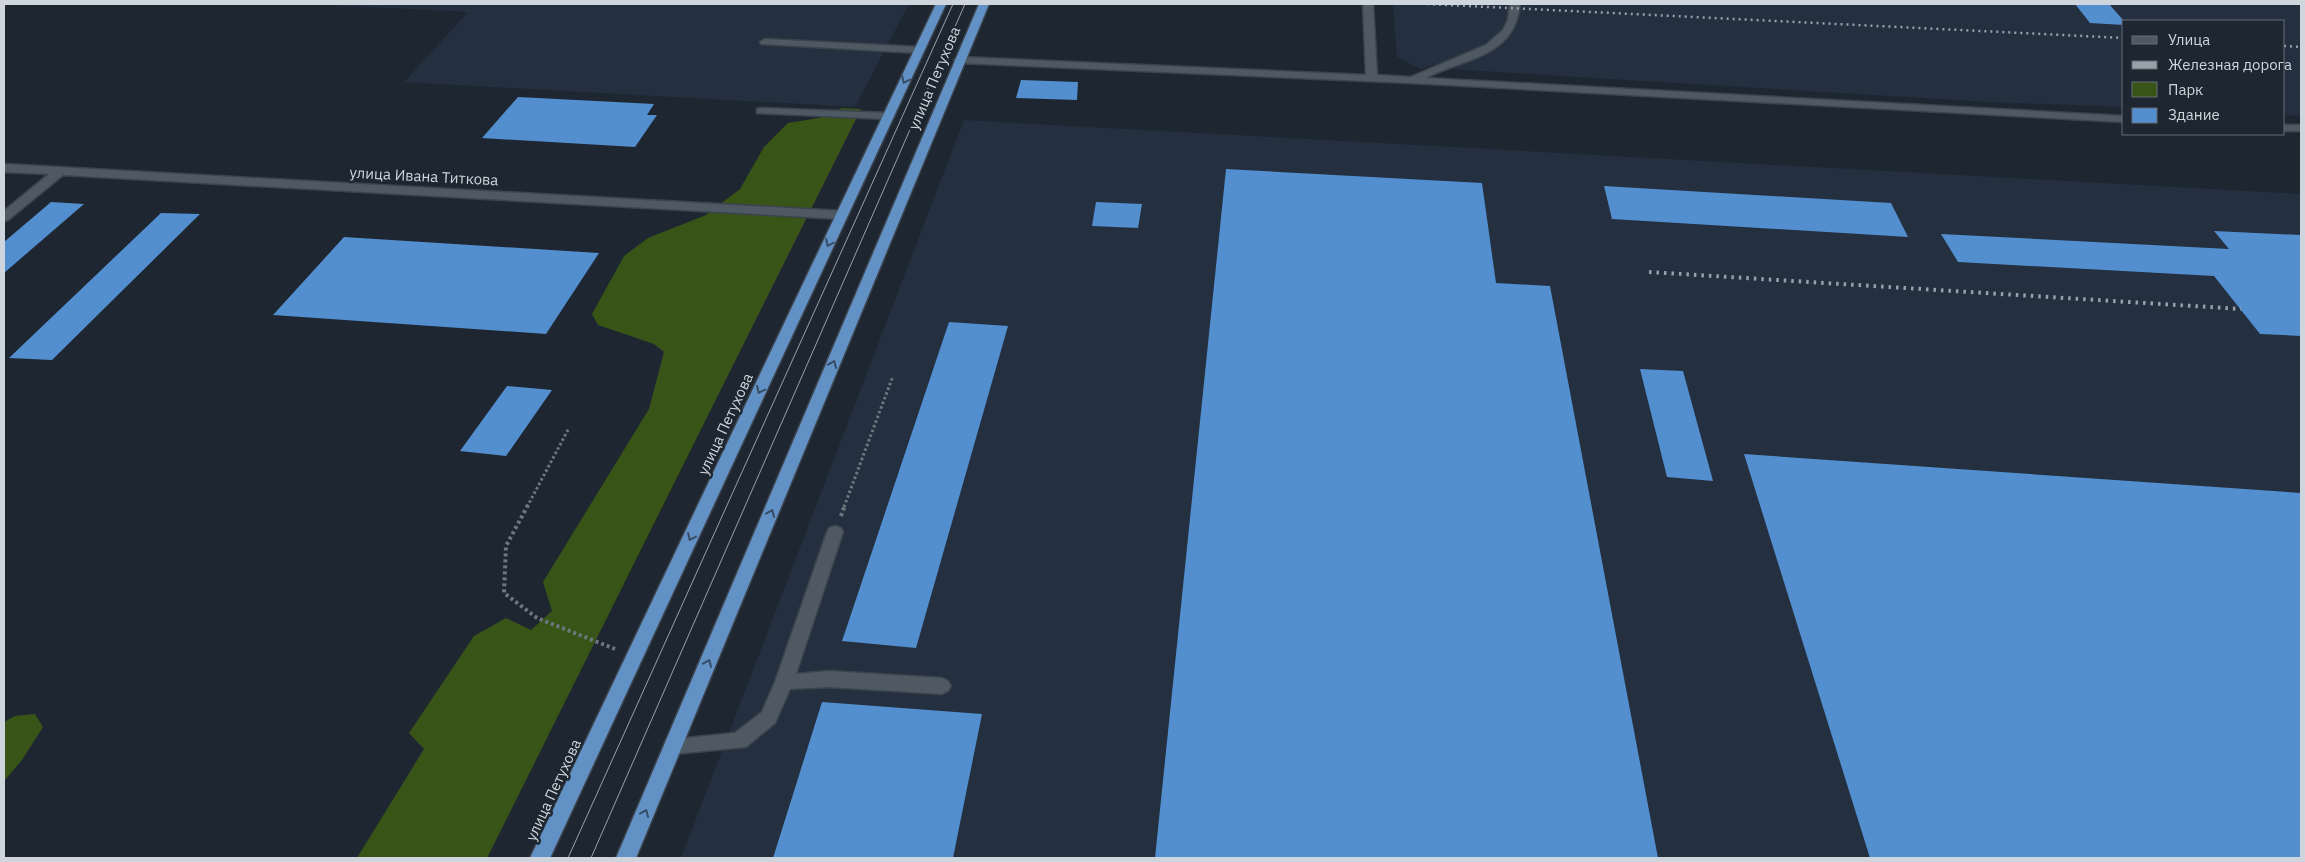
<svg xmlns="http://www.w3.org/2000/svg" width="2305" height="862" viewBox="0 0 2305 862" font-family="'IBM Plex Sans',sans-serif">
<rect width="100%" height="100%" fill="#1e2731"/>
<path fill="#24303f" d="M311,4H909L855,107L404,82L468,12Z
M1393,4H2301V116L2284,115V21H2124V107L1989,102L1448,69L1435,64L1421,69L1397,57Z
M964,120L2301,194V858H681Z"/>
<path fill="#395417" d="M842,108L861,109L487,858H357L424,749L409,733L474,636L506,618L531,630L552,611L543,582L649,409L664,352L654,344L598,325L592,314L624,256L648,238L706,215L740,189L764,147L788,123L819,118Z
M35,714L43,727L22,760L4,781V722L15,716Z"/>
<path fill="#538ecf" d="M2075,4H2109L2124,21V25L2090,23Z
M1021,80L1078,82L1077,100L1016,98Z
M518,97L654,104L647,115H657L635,147L482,138Z
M1226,169L1482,183L1496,283L1550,286L1658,858H1155Z
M1604,186L1891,203L1908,237L1612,219Z
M51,202L84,204L4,273V242Z
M1096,202L1142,204L1138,228L1092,226Z
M161,213L200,214L52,360L9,358Z
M2214,231L2301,235V336L2260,334L2214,276L1958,262L1941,234L2229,249Z
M344,237L599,253L546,334L273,315Z
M949,322L1008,326L916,648L842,641Z
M1640,369L1683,371L1713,481L1667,477Z
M507,386L552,390L506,456L460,451Z
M1744,454L2301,493V858H1870Z
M822,702L982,714L953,858H773Z"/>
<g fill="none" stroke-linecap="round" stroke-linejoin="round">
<g stroke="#3c434c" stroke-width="3">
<path id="minor" d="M1363,4H1373L1377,75L1411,77L1486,45L1503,30L1508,19L1510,4H1520C1515,58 1464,58 1426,78L2124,116V122L1411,83L959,63L954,60L959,57L1366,75Z
M765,39L919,47L924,50L919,53L761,44L760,42Z
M761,108L888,113L894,116L888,119L757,113V109Z
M2284,125H2301V131H2284Z
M4,164L842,211L848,215L842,219L63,175L8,220L4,221V211L49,174L4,172Z
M835,526L841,528L843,532L796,674L829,671L942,678L948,681L951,686L948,691L942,694L829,687L790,689L775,723L746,747L673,754L666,752L664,746L666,740L735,733L762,712L775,682L827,532L829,528Z"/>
</g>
<g stroke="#3c434c" stroke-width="3">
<path id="highway" d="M936,4H946L550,858H530Z
M979,4H989L636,858H616Z"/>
</g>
<path stroke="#6e767e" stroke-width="3" stroke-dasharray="2.5 2.5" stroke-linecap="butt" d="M527,507L569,428
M844,507L893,376"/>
<path stroke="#6e767e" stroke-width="4" stroke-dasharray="3 3" stroke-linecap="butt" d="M528,505L506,546L504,593L537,618L615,649
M841,516L845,505"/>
<use href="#minor" fill="#4f5964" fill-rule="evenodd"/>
<use href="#highway" fill="#6291c6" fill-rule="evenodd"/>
<path stroke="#99a0a8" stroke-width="1" d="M568,858L953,4
M591,858L965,4"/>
<path stroke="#99a0a8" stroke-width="2.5" stroke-dasharray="2 4" stroke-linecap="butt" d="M1427,4L2124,38
M2284,46L2301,47"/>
<path stroke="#99a0a8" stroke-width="4" stroke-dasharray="2.5 5" stroke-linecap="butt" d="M1649,272L2241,309"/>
</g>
<defs><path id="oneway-chevron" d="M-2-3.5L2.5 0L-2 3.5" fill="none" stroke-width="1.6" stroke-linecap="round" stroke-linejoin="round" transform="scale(1.25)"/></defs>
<g stroke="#364c65">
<use href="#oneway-chevron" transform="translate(905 80) rotate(115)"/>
<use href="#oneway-chevron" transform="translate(829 243) rotate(115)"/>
<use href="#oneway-chevron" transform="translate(833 364) rotate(-67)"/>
<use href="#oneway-chevron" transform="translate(760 390) rotate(115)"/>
<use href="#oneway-chevron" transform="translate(771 513) rotate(-67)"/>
<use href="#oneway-chevron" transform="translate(691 537) rotate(115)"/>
<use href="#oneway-chevron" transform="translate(708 663) rotate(-67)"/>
<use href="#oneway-chevron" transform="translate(645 813) rotate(-67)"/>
</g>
<g text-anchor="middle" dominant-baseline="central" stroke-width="5" stroke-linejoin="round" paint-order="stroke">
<g font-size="15" fill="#cfd5dc" stroke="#1e2731">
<text transform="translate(934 78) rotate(-67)">улица Петухова</text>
<text transform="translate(424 176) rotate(3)">улица Ивана Титкова</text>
<text transform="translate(725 424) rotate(-65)">улица Петухова</text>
<text transform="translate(553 790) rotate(-65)">улица Петухова</text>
</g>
</g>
<rect width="2305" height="862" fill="none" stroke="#cfd5dc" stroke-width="10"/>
<rect x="2122" y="20" width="162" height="115" fill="#1e2731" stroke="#656d75"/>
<rect x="2132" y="36" width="25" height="8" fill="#4f5964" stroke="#656d75"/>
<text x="2168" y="45" font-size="15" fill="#cfd5dc">Улица</text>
<rect x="2132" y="61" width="25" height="8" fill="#99a0a8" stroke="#656d75"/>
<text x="2168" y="70" font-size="15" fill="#cfd5dc">Железная дорога</text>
<rect x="2132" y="82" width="25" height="15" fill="#395417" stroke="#656d75"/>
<text x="2168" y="95" font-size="15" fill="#cfd5dc">Парк</text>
<rect x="2132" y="108" width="25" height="15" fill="#538ecf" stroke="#656d75"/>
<text x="2168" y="120" font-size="15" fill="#cfd5dc">Здание</text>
</svg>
